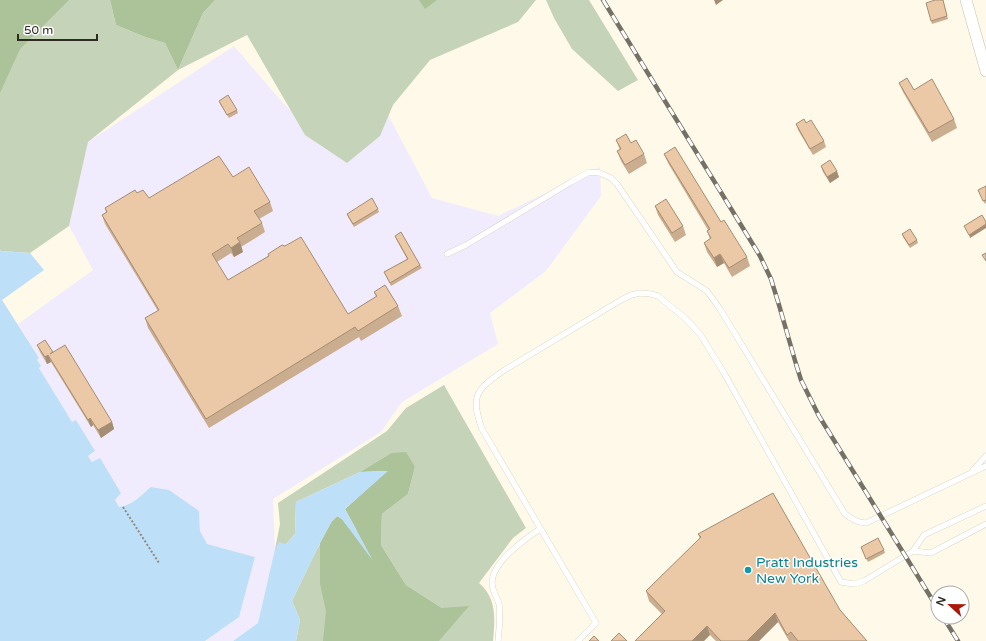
<svg xmlns="http://www.w3.org/2000/svg" width="986" height="641" viewBox="0 0 986 641" font-family="'Varela Round',sans-serif">
<rect width="100%" height="100%" fill="#fff9e9"/>
<path fill="#f1ecfd" d="M234,46L283,103L338,156L387,113L432,198L498,216L600,167L601,196L546,271L490,313L498,344L402,402L381,432L273,499L275,549L258,623L233,641H205L239,617L255,557L207,544L200,531L199,511L151,488L134,501L123,507L119,508L115,500L121,493L100,459L92,462L88,456L95,452L76,420L72,423L39,368L37,360L39,358L18,324L93,270L69,226L88,142Z"/>
<path fill="#c5d4b8" d="M0,0H110L116,25L145,37L165,43L178,70L203,13L215,0H536L518,22L430,60L393,105L380,136L347,163L305,135L247,35L178,70L88,142L69,226L30,253L1,251L0,250Z
M546,0H589L638,80L618,91L572,49L554,18Z
M444,385L526,528L513,538L479,583C497,598 495,619 493,641H412L442,608L406,585L381,545L382,514L408,494L415,467L391,453L360,472L296,502L295,534L286,544L275,549L280,524L278,503L387,431L406,408Z
M372,509L386,584L365,641H296L300,620L292,601L315,553L332,521L357,531Z"/>
<path fill="#acc299" d="M0,0H69L20,49L0,93Z
M110,0H215L203,13L178,70L165,43L145,37L116,25Z
M419,0H437L425,9Z
M406,452L415,467L408,494L382,514L381,545L406,585L442,608L469,606L439,641H323L326,611L320,584V543L332,521L337,516L342,519L371,557L345,509L387,471L360,472L391,453Z"/>
<path fill="#bedff8" d="M0,250L1,251L30,253L44,270L2,300L39,358L37,360L41,366L39,368L72,422L76,420L95,451L88,456L92,462L100,458L121,493L115,500L119,507C131,506 142,495 151,487L169,490L199,511L200,531L207,544L255,557L239,617L205,641H0Z
M388,471L345,509L373,561L342,519L337,516L332,521L320,543L292,601L300,620L296,641H233L258,623L275,549L279,542L286,544L295,534L296,502L360,472Z"/>
<g fill="none" stroke-linecap="round" stroke-linejoin="round">
<g stroke="#c9c2af" stroke-width="6">
<path id="service" d="M447,254L466,245L571,182L589,172L600,173L611,178L617,184L677,272L707,291L720,309L845,514C852,519 858,523 866,523L986,466
M973,470L986,456
M913,551L931,553L986,524
M498,641C499,629 501,615 499,604C497,597 492,590 492,583C492,562 525,539 540,529
M578,641L596,623L482,429C470,396 476,390 503,371L621,300L631,295L640,293L651,294L658,296L685,318L700,334L724,373L841,582L854,584L864,581L913,551L924,535L986,506"/>
</g>
<g stroke="#c9c2af" stroke-width="12">
<path id="minor" d="M966,0L986,71"/>
</g>
<path stroke="#8e8a7e" stroke-width="2" stroke-dasharray="2 2" stroke-linecap="butt" d="M123,507L159,563"/>
<use href="#service" stroke="#fff" stroke-width="5.5"/>
<use href="#minor" stroke="#fff" stroke-width="11"/>
<g stroke="#757166" stroke-width="4.5">
<path id="rail" d="M603,0L760,256L771,279L779,305L796,364L801,380L819,416L938,609
M943,617L958,641"/>
</g>
<use href="#rail" stroke="#fff" stroke-width="3" stroke-dasharray="9" stroke-linecap="butt"/>
</g>
<path fill="#cbad8f" d="M943,0L948,19L932,24L931,21Z
M899,83L914,90L954,119L957,128L932,142L903,92Z
M219,101L237,110L238,113L229,118L220,104Z
M806,123L824,141L826,147L813,155L798,130L796,124Z
M616,140L631,143L644,154L647,163L629,174L621,161L617,151L620,150Z
M664,154L721,222L747,257L750,266L732,277L724,263L717,267L707,252L704,243L710,239L707,231L708,230L668,163Z
M821,166L839,177L830,183L823,172Z
M986,186V203L985,204L978,190Z
M137,193L149,198L270,202L273,211L259,219L262,223L265,232L241,247L243,252L234,257L231,253L217,262L228,280L268,256V254L348,314L376,297L374,292L398,306L402,316L361,341L359,337L209,428L148,328L145,318L158,311L105,224L102,215L106,212L105,208Z
M655,206L683,226L686,235L675,242L658,215Z
M378,209L379,212L354,227L348,217L347,214Z
M902,234L917,240L918,243L910,248L903,237Z
M395,236L420,265L422,268L391,286L384,272L407,259L396,239Z
M37,345L53,352L112,422L114,429L101,438L93,425L91,427L51,362L47,364L40,352Z
M698,534L840,610L867,641H789L778,622L759,641H716L710,635L662,614L649,601L646,591L700,539Z
M861,547L884,550L885,553L868,562Z"/>
<path fill="#a58d74" d="M714,0H723L716,5Z
M837,171L839,177L830,183L827,177Z
M986,224V228L970,238L969,235Z
M240,242L243,252L234,257L231,248Z
M720,254L724,263L717,267L714,258Z
M48,355L51,362L47,364L45,357Z
M90,418L93,425L91,427L88,420Z
M112,422L114,429L101,438L98,430Z
M775,613L778,622L759,641H747Z
M707,626L710,635L704,641H692Z"/>
<path fill="#ecc9a6" stroke="#a58d74" d="M935,0H943L947,16L931,21L926,3Z
M907,78L914,90L932,79L954,119L929,133L899,83Z
M228,95L237,110L227,115L219,101Z
M804,119L806,123L811,120L824,141L810,149L796,124Z
M626,134L631,143L636,140L644,154L625,165L617,151L621,149L616,140Z
M675,147L721,222L724,220L747,257L729,268L720,254L714,258L704,243L711,238L707,231L710,229L664,154Z
M219,156L233,177L249,167L270,202L254,211L262,223L237,238L240,242L231,248L228,244L212,254L228,280L269,256L268,254L282,245L285,246L301,237L348,314L377,296L374,292L385,285L398,306L358,331L355,327L206,419L145,318L159,310L102,215L107,212L105,208L135,190L137,193L143,190L149,198Z
M830,160L837,171L827,177L821,166Z
M986,186V200L983,201L978,190Z
M372,198L378,209L353,224L347,214Z
M666,199L683,226L672,233L655,206Z
M982,215L986,222V224L969,235L964,226Z
M910,229L917,240L909,245L902,234Z
M401,232L420,265L390,283L384,272L408,259L395,236Z
M986,253V261L982,255Z
M45,340L53,352L50,354L65,345L112,422L98,430L90,418L88,420L48,355L45,357L37,345Z
M773,493L840,610L867,641H798L791,632L787,635L775,613L747,641H721L707,626L692,641H635L665,611L646,591L701,537L698,534Z
M878,538L884,550L866,559L861,547Z
M619,633L627,641H611Z
M594,636L599,641H589Z"/>
<circle fill="#0f9aa8" stroke="#fff" stroke-width="1.5" cx="748" cy="570" r="4"/>
<g text-anchor="middle" dominant-baseline="central" stroke-width="3" stroke-linejoin="round" paint-order="stroke">
<g font-size="14" fill="#0d838f" stroke="#fff" text-anchor="start">
<text x="756" y="562">Pratt Industries<tspan x="756" dy="16">New York</tspan></text>
</g>
</g>
<g transform="translate(950 605) rotate(292)"><circle r="19" fill="#ffffff" stroke="#abaaa7"/>
<path d="M0-3L7 15L0 10L-7 15Z" fill="#a91808"/>
<text y="-6" font-size="11" font-weight="bold" text-anchor="middle" fill="#2d2a22">N</text>
</g>
<path d="M18 34v6h79v-6" fill="none" stroke="#2d2a22" stroke-width="2"/>
<text x="24" y="34" font-size="12" fill="#2d2a22" stroke="#ffffff" stroke-width="3" paint-order="stroke">50 m</text>
</svg>
